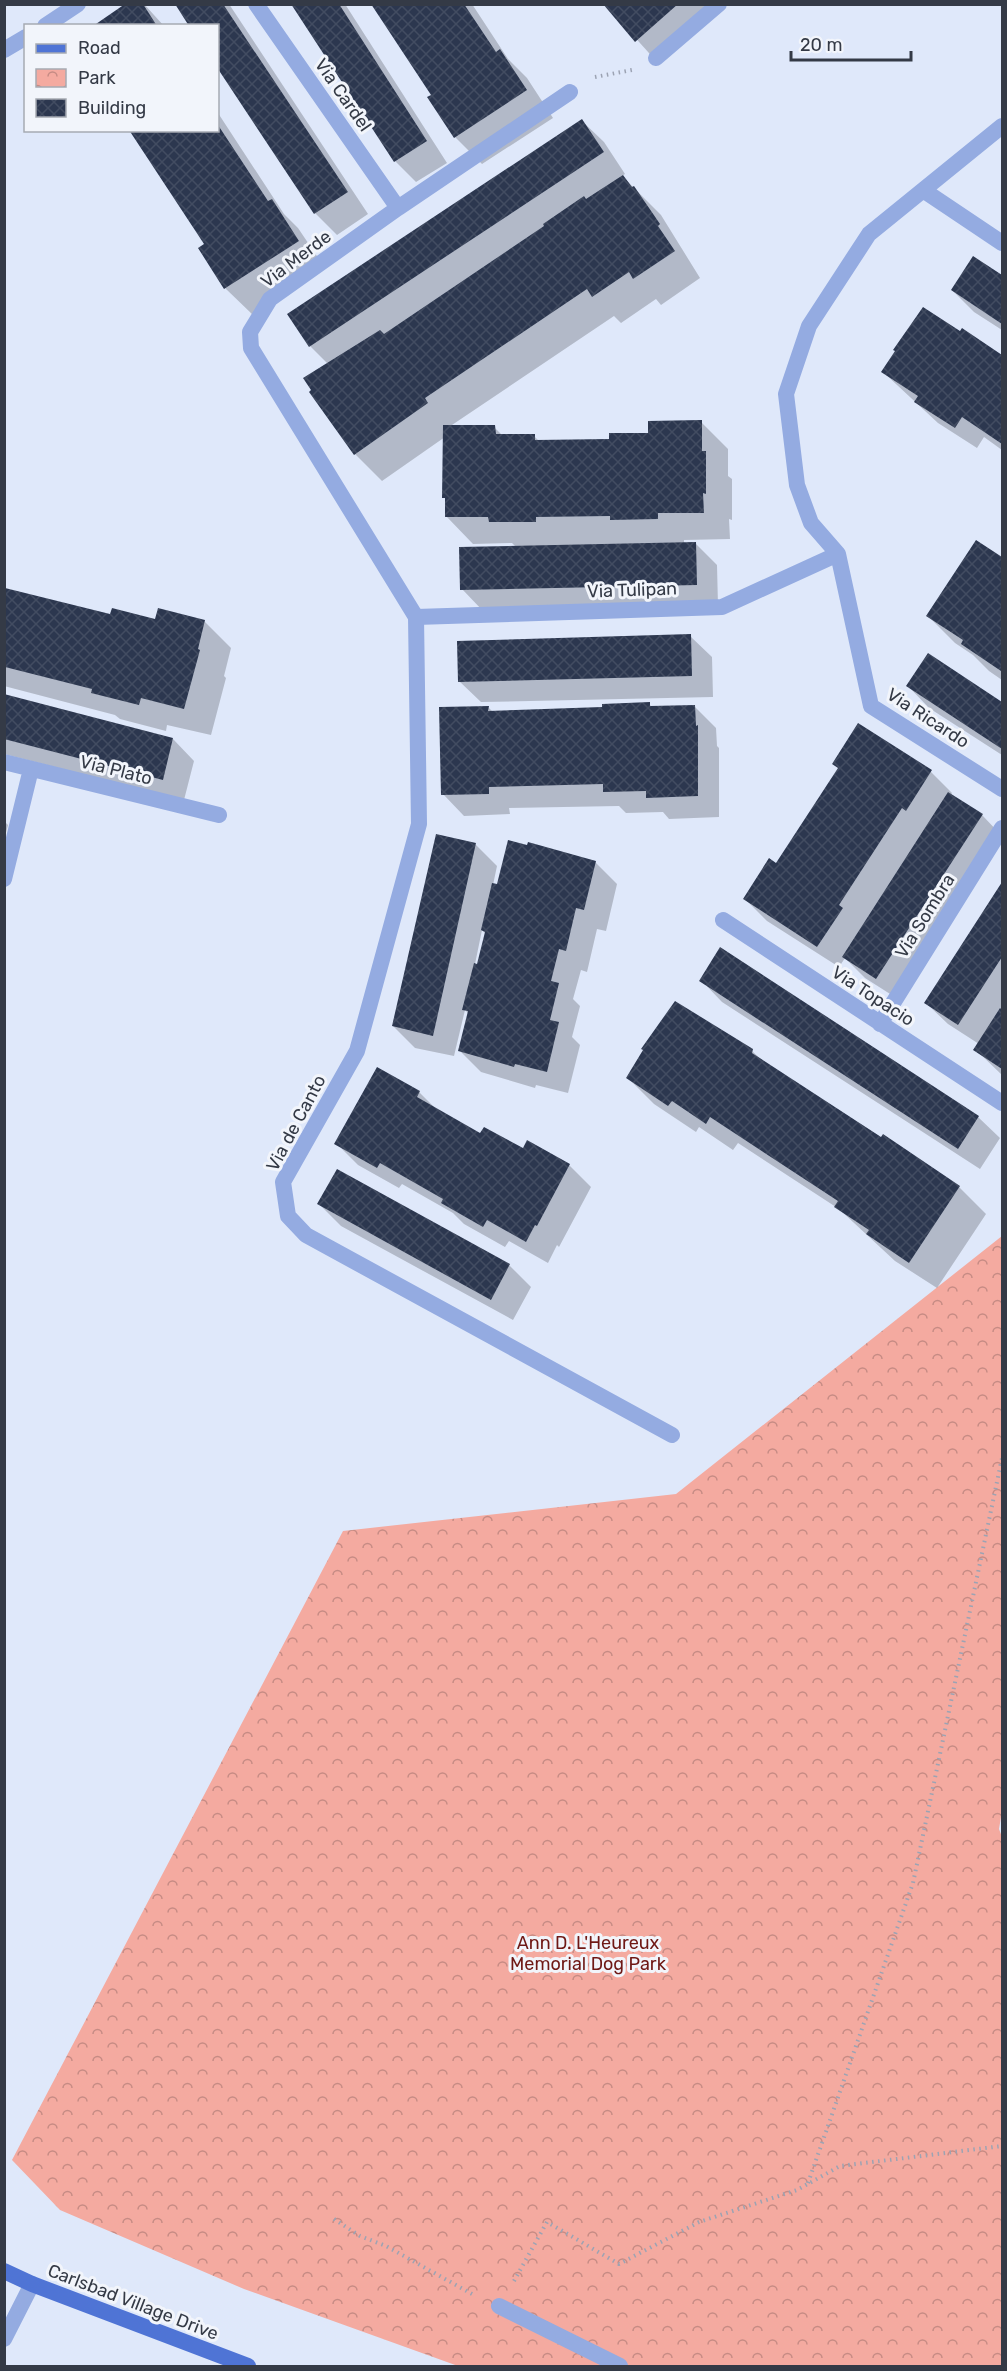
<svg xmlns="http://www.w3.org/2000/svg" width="1007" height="2371" viewBox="0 0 1007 2371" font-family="Rubik,sans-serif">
<defs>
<pattern id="park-crowns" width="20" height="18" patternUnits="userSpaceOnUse" patternTransform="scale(1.5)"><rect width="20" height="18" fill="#f4aaa0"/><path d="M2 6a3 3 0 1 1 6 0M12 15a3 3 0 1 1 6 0" fill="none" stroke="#c68b84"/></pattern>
<pattern id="building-cross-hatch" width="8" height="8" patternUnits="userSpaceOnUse" patternTransform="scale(1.5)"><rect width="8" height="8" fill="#2c374f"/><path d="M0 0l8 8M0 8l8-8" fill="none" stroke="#424c61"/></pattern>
</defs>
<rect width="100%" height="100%" fill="#dfe8fa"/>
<path fill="url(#park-crowns)" d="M1002,1236V1811L999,1829L1002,1837V2366H458L244,2289L60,2210L12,2160L343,1531L676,1494Z"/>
<path fill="#0003" fill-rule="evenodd" d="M128,4H144L164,26H96Z
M177,4H229L368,214L337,235L315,213L218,66V26Z
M292,4H345L447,163L416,182L395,161Z
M372,4H472L508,59L527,78L553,118L482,164L455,137L429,98L433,96Z
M605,4H719L657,62Z
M218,113L284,214L298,228L325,268L253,315L226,289L200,248L206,244Z
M582,121L604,142L625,174L622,176L661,215L700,278L661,305L656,299L621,323L614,316L449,427H494L503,436H534L540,442L610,441L701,422L728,449V476L732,479V520L729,519L730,539L684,540V543H695L717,565L718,606L483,611L462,589L516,547L512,543L473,544L446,516V500L444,497L445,437L382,481L355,454L328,364L310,346Z
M974,258L1002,276V330L974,312L952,290Z
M962,330L1002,357V450L984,437L977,448L938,423L883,372L960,333Z
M977,542L1002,559V680L989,671L973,655L955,643L928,616Z
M4,589L111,616L156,621H204L231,648L224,676L226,678L211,735L167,725L166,731L120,719L115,715L4,686Z
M690,636L712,657L713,697L481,702L459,681Z
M928,655L1002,703V755L929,708L908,686Z
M4,696L173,739L194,761L184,800L4,754Z
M649,704L653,708L695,707L716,728L717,746L719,748V817L669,819L663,812L626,813L619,806L509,808L510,814L464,816L443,794L488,707L493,712L603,709Z
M839,769L931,772L952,793L951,795L982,815L1002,836L898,999L865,978L845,958L839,967L767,921L745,899L777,865Z
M4,821L8,825L4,840Z
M475,844L497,866L493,885L595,862L617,884L606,931L597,929L587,972L581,970L573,999L580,1006L572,1037L580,1045L568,1093L536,1085L535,1088L481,1072L460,1051L469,1014L465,1010L454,1056L415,1048L393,1026ZM482,930L486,934L478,965L475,964Z
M1002,884V1075L975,1049L979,1044L948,1024L926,1003Z
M701,980L978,1117L1000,1138L980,1169L722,1002Z
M752,1051L765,1063L959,1187L986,1214L937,1288L895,1261L839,1209L738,1143L733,1150L699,1127L696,1132L654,1104L627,1077Z
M419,1092L436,1109L481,1135L569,1165L591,1187L559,1247L557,1245L548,1263L509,1241L505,1247L464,1224L453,1213L402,1184L399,1188L358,1165L336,1143Z
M337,1171L509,1265L531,1287L513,1320L341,1226L319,1204Z"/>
<path fill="url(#building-cross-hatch)" d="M125,4H143L157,26H93Z
M175,4H223L348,192L314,214L218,69V26H189Z
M291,4H339L427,141L394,162Z
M371,4H464L496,52L500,49L527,90L454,138L427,97L431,95Z
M603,4H678L635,42Z
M582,119L604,152L309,347L287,314Z
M218,125L268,201L272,199L299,241L224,289L198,248L204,244L129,130H218Z
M623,175L632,187L634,186L660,224L658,226L675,251L633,279L629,272L592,297L587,289L425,398L428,403L354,455L309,392L311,390L303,378L380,330L384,334L544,226L543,224L584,196L586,199Z
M973,256L1002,275V324L951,290Z
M923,307L960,331L962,328L1002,355L1001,358L1002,359V444L962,417L955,428L914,402L918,396L881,372L895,351L893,350Z
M702,420V451H706V494L703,493L704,513H658V519L610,520V516L536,517V522H489L488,517H445V498H442L443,425H495L496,434H535V440L609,439V433H648V421Z
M976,540L1002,557L1001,671L961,644L963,640L926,616Z
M696,542L697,585L460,590L459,547Z
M5,588L110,614L112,608L155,619L158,608L205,620L198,649L200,650L184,709L141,698L139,705L91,693L92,689L5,667Z
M691,634L692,676L458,682L457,641Z
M928,653L1002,702V749L906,686Z
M4,694L173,738L163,780L4,739Z
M650,702V706L695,705L696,726L698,725V796L646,798V791L603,792V784L489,787V794L441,795L439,707L489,706L488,711L602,707V704Z
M858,723L932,770L906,811L902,808L839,905L843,908L817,947L743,899L769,858L776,863L838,768L832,764Z
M948,792L983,814L876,979L842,957Z
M436,834L476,843L433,1036L392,1026Z
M508,840L527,845L528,842L596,861L584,910L576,908L566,951L559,949L551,981L559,983L550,1020L559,1022L547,1072L515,1064L514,1067L458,1051L468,1011L462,1010L474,963L477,964L485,932L481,930L492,883L497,884Z
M1002,882V957L958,1025L924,1003Z
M720,947L979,1116L958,1149L699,981Z
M675,1001L753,1049L752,1053L881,1137L883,1134L960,1186L909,1263L866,1234L869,1230L834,1207L838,1201L710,1117L706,1124L672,1101L668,1106L626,1078L643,1050L641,1049Z
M1000,1008L1002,1010V1069L973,1050Z
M377,1067L420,1091L417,1097L480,1133L484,1127L523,1148L527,1140L570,1164L537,1226L535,1225L526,1242L487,1220L483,1227L441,1203L443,1199L380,1163L377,1168L334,1144Z
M337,1169L510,1264L491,1300L317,1204Z"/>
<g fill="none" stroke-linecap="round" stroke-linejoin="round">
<path stroke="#9ca3b3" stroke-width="4" stroke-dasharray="1.5 4.5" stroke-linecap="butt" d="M595,77L632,70
M808,2183L913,1883L1002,1458
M334,2219L360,2236L386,2246L472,2294
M514,2281L547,2222L619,2264L699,2222L797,2190L840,2166L1002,2146"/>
<path stroke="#94abe1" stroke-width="16" d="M499,2306L620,2366"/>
<path stroke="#94abe1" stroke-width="16" d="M256,4L398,208
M45,26L78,4
M4,50L26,37
M656,58L719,4
M1002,126L869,234L809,326L786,394L797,485L811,523L838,554L871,706L1002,789
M923,190L1002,243
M416,617L419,824L357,1051L283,1182L288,1216L306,1235L672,1435
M416,617L251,348L250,332L270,299L398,208L570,92
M416,617L722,607L838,554
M4,762L219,815
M4,879L31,769
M723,920L1002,1103
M880,1024L1002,828
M4,2339L32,2284"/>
<path stroke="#4f74d5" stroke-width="16" d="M4,2271L32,2284L248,2366"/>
</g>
<g text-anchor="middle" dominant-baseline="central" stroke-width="6" stroke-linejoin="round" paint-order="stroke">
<g font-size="18" fill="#343a46" stroke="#f2f5fb">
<text transform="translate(343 95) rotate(55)">Via Cardel</text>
<text transform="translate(296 259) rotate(-37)">Via Merde</text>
<text transform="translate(632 590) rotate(-2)">Via Tulipan</text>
<text transform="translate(928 718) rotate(33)">Via Ricardo</text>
<text transform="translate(116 770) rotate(14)">Via Plato</text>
<text transform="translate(925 916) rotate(-58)">Via Sombra</text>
<text transform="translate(873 996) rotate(33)">Via Topacio</text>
<text transform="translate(296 1123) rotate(-62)">Via de Canto</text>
<text transform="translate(133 2302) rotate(21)">Carlsbad Village Drive</text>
</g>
<g font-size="18" fill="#6f1815" stroke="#f2f5fb">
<text x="588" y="1943">Ann D. L'Heureux<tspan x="588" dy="21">Memorial Dog Park</tspan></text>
</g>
</g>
<rect width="1007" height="2371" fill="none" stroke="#343a46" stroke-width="12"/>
<rect x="24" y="24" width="195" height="108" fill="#f2f5fb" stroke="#a6aab3" stroke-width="1.5"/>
<rect x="36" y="44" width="30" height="9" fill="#4f74d5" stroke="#a6aab3" stroke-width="1.5"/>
<text x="78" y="54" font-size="18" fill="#343a46">Road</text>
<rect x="36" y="69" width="30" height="18" fill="url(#park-crowns)" stroke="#a6aab3" stroke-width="1.5"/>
<text x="78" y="84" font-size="18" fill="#343a46">Park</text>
<rect x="36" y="99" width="30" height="18" fill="url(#building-cross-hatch)" stroke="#a6aab3" stroke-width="1.5"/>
<text x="78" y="114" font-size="18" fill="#343a46">Building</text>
<path d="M791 51v9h120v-9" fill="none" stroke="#343a46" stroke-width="3"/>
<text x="800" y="51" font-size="18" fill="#343a46" stroke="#f2f5fb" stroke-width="4.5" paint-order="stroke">20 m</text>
</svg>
